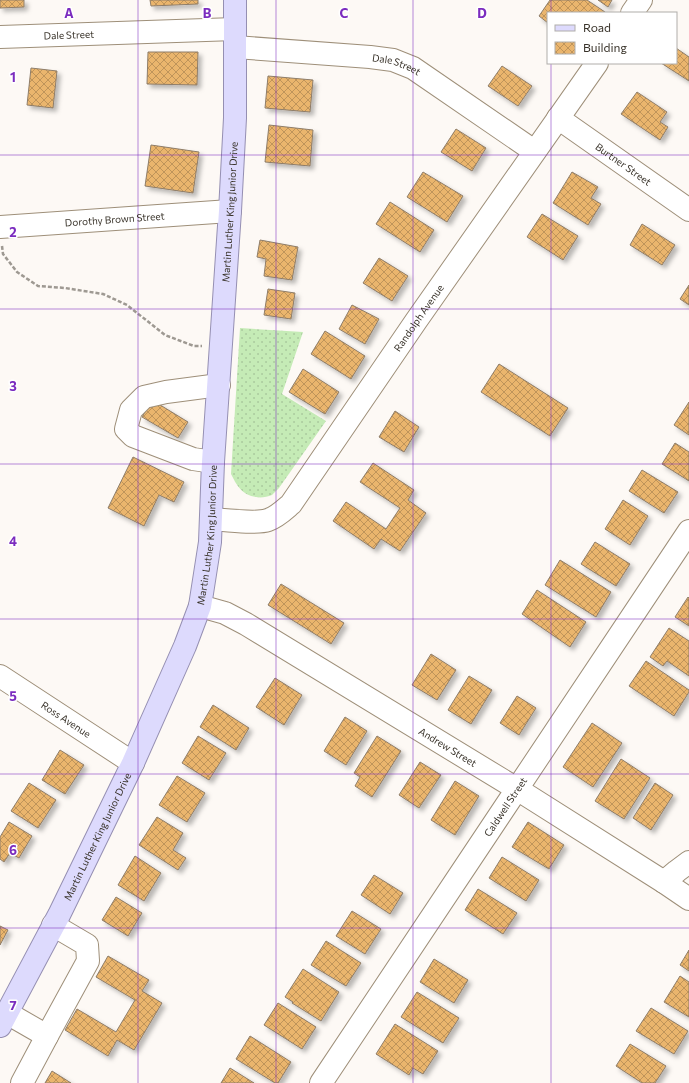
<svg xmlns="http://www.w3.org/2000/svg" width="689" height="1083" viewBox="0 0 689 1083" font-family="Commissioner,sans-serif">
<defs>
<pattern id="grass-dots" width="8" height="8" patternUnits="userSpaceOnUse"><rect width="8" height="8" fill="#c5ebb6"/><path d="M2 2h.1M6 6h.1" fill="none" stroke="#aaca9d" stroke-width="1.8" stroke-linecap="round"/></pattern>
<pattern id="building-cross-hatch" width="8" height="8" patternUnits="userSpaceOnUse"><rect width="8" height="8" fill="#eab56d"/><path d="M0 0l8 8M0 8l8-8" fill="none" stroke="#bf945a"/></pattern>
<filter id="shadow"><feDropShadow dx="3.5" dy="3.5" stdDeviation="2" flood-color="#0004"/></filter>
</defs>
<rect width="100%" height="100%" fill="#fdf9f5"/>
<path fill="url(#grass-dots)" d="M240,328L303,332L282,394L326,421L279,488C277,490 274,493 272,495C267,497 261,498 256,497C242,495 237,486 231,474Z"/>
<path fill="url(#building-cross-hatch)" stroke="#8e7d69" filter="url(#shadow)" d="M0,0H24V7L0,8Z
M150,0H198V4L151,6Z
M550,0H587L605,12L604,13H548V23L539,16Z
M598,0H612L608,7Z
M676,48L689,57V81L661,63H676Z
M148,52H198L197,85L147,84Z
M502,66L532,86L518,106L488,86Z
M31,68L57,71L53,108L27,105Z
M268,76L313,80L310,112L265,108Z
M637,92L667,112L660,122L668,127L660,140L621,114Z
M269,125L313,130L310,166L265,162Z
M456,129L486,148L472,171L441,152Z
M151,145L199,152L193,193L145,186Z
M423,172L463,196L447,222L407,197Z
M572,172L598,187L591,198L601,204L588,225L553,203Z
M390,202L434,230L420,252L376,224Z
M542,214L578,236L563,260L527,237Z
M642,224L675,245L662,265L630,245Z
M260,240L298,247L292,280L264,276L266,259L257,257Z
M379,258L408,276L392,301L363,283Z
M689,285V305L680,299Z
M268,289L295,293L291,319L264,315Z
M352,305L379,319L365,344L339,329Z
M325,331L365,356L351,379L311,354Z
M499,364L568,408L550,436L481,392Z
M303,369L339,392L325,414L289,392Z
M152,400L188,422L178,438L142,417Z
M689,402V435L674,425Z
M395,411L419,427L404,452L379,437Z
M675,443L689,452V481L662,464Z
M133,457L184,482L174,502L159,495L144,526L108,508Z
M373,463L414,490L408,500L426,513L400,551L381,539L374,549L333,521L346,502L386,529L400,508L360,482Z
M642,470L678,492L664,513L629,491Z
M623,500L648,516L630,545L605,529Z
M595,542L630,564L616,586L581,564Z
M560,560L611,592L596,617L545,585Z
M281,584L344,623L331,644L268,605Z
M537,590L586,622L570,647L522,614Z
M688,597L689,598V626L675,617Z
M669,628L689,641V676L667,661L663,666L650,657Z
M431,654L456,670L437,700L412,685Z
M646,661L689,690V692L674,716L629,686Z
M469,676L492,690L471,724L448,710Z
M275,678L302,695L284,725L256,707Z
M517,696L536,708L519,735L500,723Z
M213,705L249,728L236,750L200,727Z
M345,717L367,731L346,765L324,751Z
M592,723L622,743L593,787L563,767Z
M198,736L226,753L209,780L182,763Z
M377,736L401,751L372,797L355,786L360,777L354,773Z
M60,750L84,765L65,794L42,780Z
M621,759L650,778L624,819L595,801Z
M420,762L441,775L419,808L399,795Z
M177,776L205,793L187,822L159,805Z
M455,781L479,796L455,835L431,820Z
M29,783L56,800L38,828L11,811Z
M655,783L673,795L651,830L633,818Z
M157,817L183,833L173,850L186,858L178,870L139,845Z
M9,822L32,836L19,858L10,853L4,862L0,859V837Z
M528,822L564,845L549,869L512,847Z
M135,856L161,873L144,901L118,885Z
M502,857L539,880L526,901L489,878Z
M374,875L403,893L390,914L361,895Z
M478,889L517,913L503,934L465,910Z
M116,897L142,913L128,936L102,920Z
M352,911L381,929L365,954L336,936Z
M0,926L8,930L0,945Z
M326,941L361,963L346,986L311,965Z
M689,950V971L680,965Z
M108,956L149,980L142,991L162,1003L134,1050L117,1040L108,1056L65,1030L77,1009L116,1032L135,1000L96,977Z
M434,959L468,980L454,1003L420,982Z
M303,969L339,992L321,1021L292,1003L293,1002L285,997Z
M680,976L689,982V1017L664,1002Z
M417,992L459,1018L443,1043L401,1017Z
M278,1003L316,1027L302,1049L264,1025Z
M651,1008L688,1031L674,1054L636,1031Z
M395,1024L438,1051L423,1074L413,1068L409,1075L376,1054Z
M250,1036L291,1062L278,1083H275L236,1059Z
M630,1044L666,1066L655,1083H642L616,1066Z
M230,1068L254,1083H221Z
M52,1071L71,1083H45Z"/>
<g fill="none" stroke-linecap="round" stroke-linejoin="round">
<g stroke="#9e8f79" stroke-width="24">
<g id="minor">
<path d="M632,13L641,0"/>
<path id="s1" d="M0,37L235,29"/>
<path id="s2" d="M235,47L370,57L393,60L413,68L534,151"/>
<path id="s3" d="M558,118L689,210"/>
<path id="s4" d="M0,227L230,211"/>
<path d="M213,462L193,459L133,436L126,429L131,410L144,397L166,392L219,385"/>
<path id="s5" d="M211,519C225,520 256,524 268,520C277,517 284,510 291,504L416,321L597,63"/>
<path id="s6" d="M200,606L225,613L246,624L517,789L664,882L689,899"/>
<path id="s7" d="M0,676L133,763"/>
<path d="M664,882L677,871L689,862"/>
<path d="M7,1013L47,1036L22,1083"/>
<path d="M47,1036L88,961L87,945L53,925"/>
<path id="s8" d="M321,1083L689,531"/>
</g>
</g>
<g stroke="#958fb2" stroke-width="24">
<g id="major">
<path id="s9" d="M0,1026L59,915L133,763L185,646L200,606L210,542L213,462L230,211L235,118V0"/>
</g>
</g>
<path stroke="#9e9992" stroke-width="2.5" stroke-dasharray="4 2" stroke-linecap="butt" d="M2,246L3,254L17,272L38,286L65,288L103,294L127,305L165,335L194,346H202"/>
<use href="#minor" stroke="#fff" stroke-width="22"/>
<use href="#major" stroke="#dddafd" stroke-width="22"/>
</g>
<path fill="none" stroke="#7b2cbf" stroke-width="1" stroke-opacity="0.55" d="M138,0V1083M276,0V1083M413,0V1083M551,0V13M551,63V1083M0,155H689M0,309H689M0,464H689M0,619H689M0,774H689M0,928H689"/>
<g text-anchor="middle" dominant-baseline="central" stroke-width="3" stroke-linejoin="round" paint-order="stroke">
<g font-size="10" fill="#39332a" stroke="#fff">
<text stroke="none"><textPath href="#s1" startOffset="69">Dale Street</textPath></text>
<text stroke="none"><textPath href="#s2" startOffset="163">Dale Street</textPath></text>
<text stroke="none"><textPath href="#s3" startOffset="80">Burtner Street</textPath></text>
<text stroke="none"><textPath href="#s9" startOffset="861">Martin Luther King Junior Drive</textPath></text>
<text stroke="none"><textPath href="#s4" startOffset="115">Dorothy Brown Street</textPath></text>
<text stroke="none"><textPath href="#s5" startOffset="311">Randolph Avenue</textPath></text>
<text stroke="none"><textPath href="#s9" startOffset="537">Martin Luther King Junior Drive</textPath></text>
<text stroke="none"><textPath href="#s7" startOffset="79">Ross Avenue</textPath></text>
<text stroke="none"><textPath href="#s6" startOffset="286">Andrew Street</textPath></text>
<text stroke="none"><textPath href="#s8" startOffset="332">Caldwell Street</textPath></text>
<text stroke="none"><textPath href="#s9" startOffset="213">Martin Luther King Junior Drive</textPath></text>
</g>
</g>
<g font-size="13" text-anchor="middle" font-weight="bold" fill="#7b2cbf" stroke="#fff" stroke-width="3" stroke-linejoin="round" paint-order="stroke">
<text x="69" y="18">A</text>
<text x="207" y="18">B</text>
<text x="344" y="18">C</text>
<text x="482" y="18">D</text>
<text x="13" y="82">1</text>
<text x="13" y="237">2</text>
<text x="13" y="391">3</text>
<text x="13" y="546">4</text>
<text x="13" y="701">5</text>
<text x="13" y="855">6</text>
<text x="13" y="1010">7</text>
</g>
<rect x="547" y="12" width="130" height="52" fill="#ffffff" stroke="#b0adaa"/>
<rect x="555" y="25" width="20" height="6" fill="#dddafd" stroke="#b0adaa"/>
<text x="583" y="32" font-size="12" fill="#39332a">Road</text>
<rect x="555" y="42" width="20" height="12" fill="url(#building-cross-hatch)" stroke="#b0adaa"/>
<text x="583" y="52" font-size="12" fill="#39332a">Building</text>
</svg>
